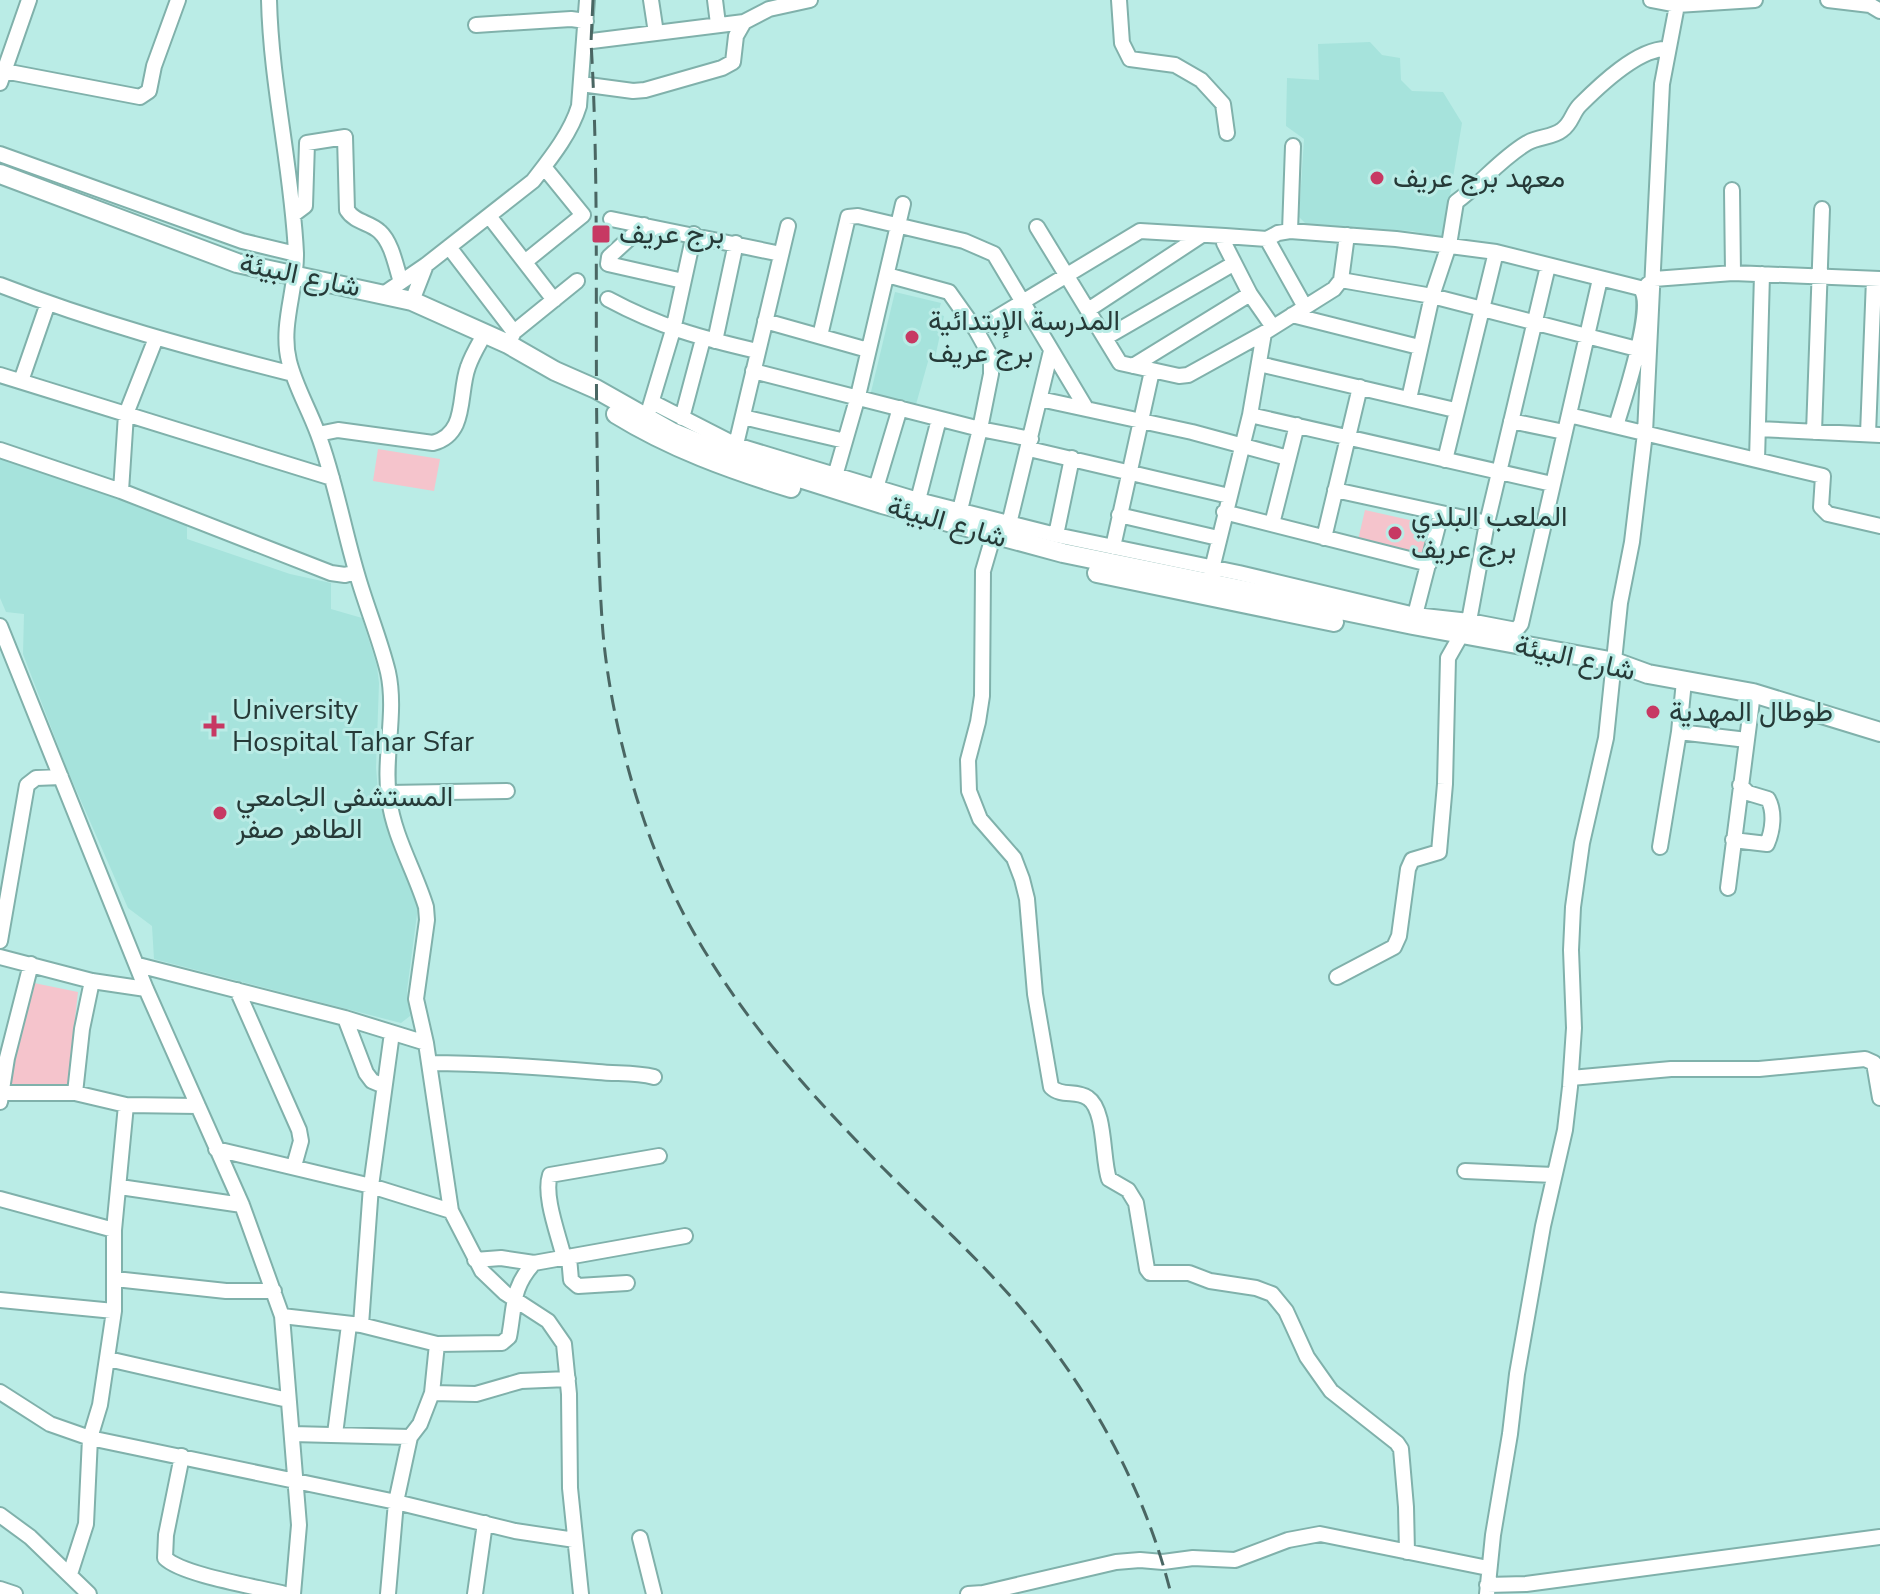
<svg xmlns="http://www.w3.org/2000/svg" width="1880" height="1594" viewBox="0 0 1880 1594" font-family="'Nunito Sans',Vazirmatn,sans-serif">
<rect width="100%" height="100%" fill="#baece6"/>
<path fill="#a6e3dc" d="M1370,42L1382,55L1400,58L1401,80L1412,91L1443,92L1462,123L1443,238L1412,231L1307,225L1299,217L1304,139L1286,126L1287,78L1319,80L1318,44Z
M895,292L941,303L938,314L944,316L935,358H929L915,408L870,396Z
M0,458L120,495L187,523V539L290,574L331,583V609L362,618L377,666L379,683L376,768L379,803L418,907L407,990L410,1016L401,1023L154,959L152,926L128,908L67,769L23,654L24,614L6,612L0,598Z"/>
<path fill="#f5c4cc" d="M378,449L440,459L434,491L373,481Z
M1365,510L1432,525L1425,556L1358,540Z
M34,983L78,992L67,1091H6Z"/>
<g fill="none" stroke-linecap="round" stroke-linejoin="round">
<g stroke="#80b1ab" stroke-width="18">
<path id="minor" d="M269,0C271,85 292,168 296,253C297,288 280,325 289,361C295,386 309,409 318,434C335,479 343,527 357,574C366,606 380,639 388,672C397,713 383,757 389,799C394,837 415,871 426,907L427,920L416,999L426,1043L451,1211L482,1271L505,1293L548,1321L564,1344L569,1394L570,1488L581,1594
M651,0L656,33
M715,0L718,24
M1119,0L1122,43L1130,59L1175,65L1201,80L1223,104L1227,133
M1651,0L1677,5L1755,0
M1828,0L1870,5L1880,11
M476,25L571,19L586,21
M584,42L744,22L769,9L810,0
M4,71L140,97L149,91L154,66L178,0
M0,83L29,0
M581,84L633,91L645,90L722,68L733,62L736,36L744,22
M0,154L242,241L296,254
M1732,190L1733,273
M293,215L305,206L307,143L345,137L347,210C355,223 370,222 380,232C392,243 396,267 401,282
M489,216L554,300
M611,219L781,254
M644,225L609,257L608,264L683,281
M1037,227L1120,363L1179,376L1188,375L1264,333L1334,289L1341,280L1347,235
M1290,231L1293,146
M1267,239L1225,236L1224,243L1250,294L1273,327
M449,247L514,332L508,344
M526,261L583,215L544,167
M887,275L949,292L976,330L991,357V374L980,429L960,510
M1341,280L1432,296L1637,349
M0,285C95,322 194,349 293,374
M1647,285L1654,279L1733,273L1880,279
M385,293L426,265L533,181C550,159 571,133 579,106L587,0
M608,299C660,327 701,338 757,351
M412,301L426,265
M1305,307L1267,239L1278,233L1290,231L1396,239L1496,252L1640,288C1656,304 1623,403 1616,426
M1088,310L1202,235
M1292,315L1419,347
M765,321L868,350
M976,330L1140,231L1225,236
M514,332L577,281
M820,336L848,217L858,216L964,241L994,254L1086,408
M1105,338L1233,264
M715,341L736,243
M1259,364L1455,410
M1133,366L1250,294
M753,371L980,429L1031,439
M0,375L332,478
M21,381L48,303
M1040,399L1192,432L1288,458
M1409,399L1432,296L1449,245L1456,202C1481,184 1500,159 1527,143C1539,136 1552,138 1562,130C1572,123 1572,113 1580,105C1599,86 1638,48 1667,49
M652,402L736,445L918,500L1056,535L1239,573L1415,615L1469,621L1516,630L1521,624L1600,279
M649,410L673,330L694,234
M1250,415L1552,484
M1569,415L1823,476L1821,507L1828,514L1880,526
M743,417L845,441
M682,418L703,339
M1511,421L1564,432
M1758,429L1880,435
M1814,432L1822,209
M318,434L338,430L433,443C468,434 458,394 468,367C472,355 479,344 485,333
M1868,434L1874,279
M1029,449L1229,496
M0,450L121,491L331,573L345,575L356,572
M734,453L788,226
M1445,460L1496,252
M1757,460L1762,274
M835,476L858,396L903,204
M876,488L900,408
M1335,490L1487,523
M121,491L126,414L156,338
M918,500L939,419
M1224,512L1429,564
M1119,515L1218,538
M1009,524L1051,351
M1272,524L1297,425
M1056,535L1072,458
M1324,538L1360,387
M990,547L983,571L982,696L978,722L968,760L969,791L980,819L1014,858L1022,879L1027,899L1035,994L1051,1087C1061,1097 1077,1090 1088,1098C1106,1110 1102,1160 1109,1179L1128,1190L1136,1203L1147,1269L1150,1273H1189L1210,1281L1256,1288L1272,1294L1286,1311L1307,1357L1331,1391L1397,1443L1401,1449L1406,1507L1407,1552
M1113,547L1152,371
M1210,577L1250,415L1264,333
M1415,615L1441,514
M0,626L146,989L242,1205L282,1316L299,1525L293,1594
M1679,732L1747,740
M388,793L507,791
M1733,840L1767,844C1773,830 1775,812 1768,799L1748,793L1740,785
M1660,847L1679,732L1684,681
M1728,888L1753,693
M0,941L27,785L36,778L61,777
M0,957L92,981L146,989
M138,965L345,1018L426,1043
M1337,977L1394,947L1399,936L1408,869L1412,860L1439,852L1445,784L1448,658L1469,621L1487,523L1548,266
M237,990L299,1130L301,1141L294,1166
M345,1018L366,1073L372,1081L384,1086
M429,1063C486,1063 541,1067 598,1072C617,1074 635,1072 654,1077
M1571,1078L1671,1069H1759L1865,1059L1874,1063L1880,1098
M1,1093H75L126,1105L198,1106
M75,1093L82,1029L92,981
M0,1102L7,1058L31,964
M216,1149L371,1186L451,1211
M1465,1171L1554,1175
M120,1187L242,1205
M0,1199L114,1230
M569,1257L571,1280L578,1286L627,1283
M564,1258C559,1236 543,1196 550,1175L659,1156
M475,1260L501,1258L534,1263
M115,1279L226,1291H274
M0,1300L114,1311
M282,1316L361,1325L437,1344L502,1343L509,1337C515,1306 511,1288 534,1263L685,1236
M361,1325L371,1186L392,1033
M108,1359L288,1400
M0,1392L50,1424L90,1438L396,1502L515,1531L575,1540
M432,1393L476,1394L521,1381L568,1379
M292,1434L410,1437
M335,1434L349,1325
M182,1456L166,1535L165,1558C182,1575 258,1587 285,1594
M0,1515L30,1537L89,1594
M640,1538L654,1594
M70,1574L86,1524L90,1438L100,1405L114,1311V1230L126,1105
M1487,1585L1526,1584L1880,1537
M0,1589L15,1594
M388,1594L396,1502L410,1437L420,1424L432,1393L437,1344
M475,1594L485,1523
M968,1594L983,1593L1116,1562L1140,1560L1163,1562L1193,1558L1235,1560L1288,1540L1320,1534L1488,1568
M1487,1594L1493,1535L1510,1434L1517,1374L1543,1226L1565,1130L1570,1087L1574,1028L1571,950L1573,907L1582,843L1606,738L1620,603L1632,542L1645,433L1662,84L1678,0"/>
</g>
<g stroke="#80b1ab" stroke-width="22">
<path id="major" d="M0,174L237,263L412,301L508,344L555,371L596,389L672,432L733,457L882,504L1063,553L1413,625L1615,662L1648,674L1753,693L1880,732
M616,414C671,448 730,469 791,488
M1097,573L1334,622"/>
</g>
<use href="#minor" stroke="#fff" stroke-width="14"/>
<use href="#major" stroke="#fff" stroke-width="18"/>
<path stroke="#4a6663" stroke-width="3" stroke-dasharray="16 8" stroke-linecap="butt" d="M593,0L591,42C599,175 595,309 597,442C598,506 598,570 603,633C611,725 644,843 689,924C740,1017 809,1093 883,1168C938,1223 998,1276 1045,1338C1103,1414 1148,1501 1171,1594"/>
</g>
<g fill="#c73963" stroke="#baece6" stroke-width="3">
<circle cx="1377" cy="178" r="8"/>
<rect x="591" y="224" width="20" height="20" rx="4"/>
<circle cx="912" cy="337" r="8"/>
<circle cx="1395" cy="533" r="8"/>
<circle cx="1653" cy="712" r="8"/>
<path d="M210 714h8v8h8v8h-8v8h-8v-8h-8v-8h8z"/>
<circle cx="220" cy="813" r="8"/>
</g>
<g text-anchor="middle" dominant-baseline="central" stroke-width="6" stroke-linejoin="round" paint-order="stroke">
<g font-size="28" fill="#263a38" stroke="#baece6" text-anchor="start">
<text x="1393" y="178">معهد برج عريف</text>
<text x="619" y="234">برج عريف</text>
<text x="928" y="321">المدرسة الإبتدائية<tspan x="928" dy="32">برج عريف</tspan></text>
<text x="1411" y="517">الملعب البلدي<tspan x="1411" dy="32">برج عريف</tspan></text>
<text x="232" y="710">University<tspan x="232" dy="32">Hospital Tahar Sfar</tspan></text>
<text x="1669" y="712">طوطال المهدية</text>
<text x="236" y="797">المستشفى الجامعي<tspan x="236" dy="32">الطاهر صفر</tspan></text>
</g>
<g font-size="28" fill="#263a38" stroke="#baece6">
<text transform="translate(300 275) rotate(12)">شارع البيئة</text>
<text transform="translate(947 522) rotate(16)">شارع البيئة</text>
<text transform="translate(1575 658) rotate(13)">شارع البيئة</text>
</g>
</g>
</svg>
